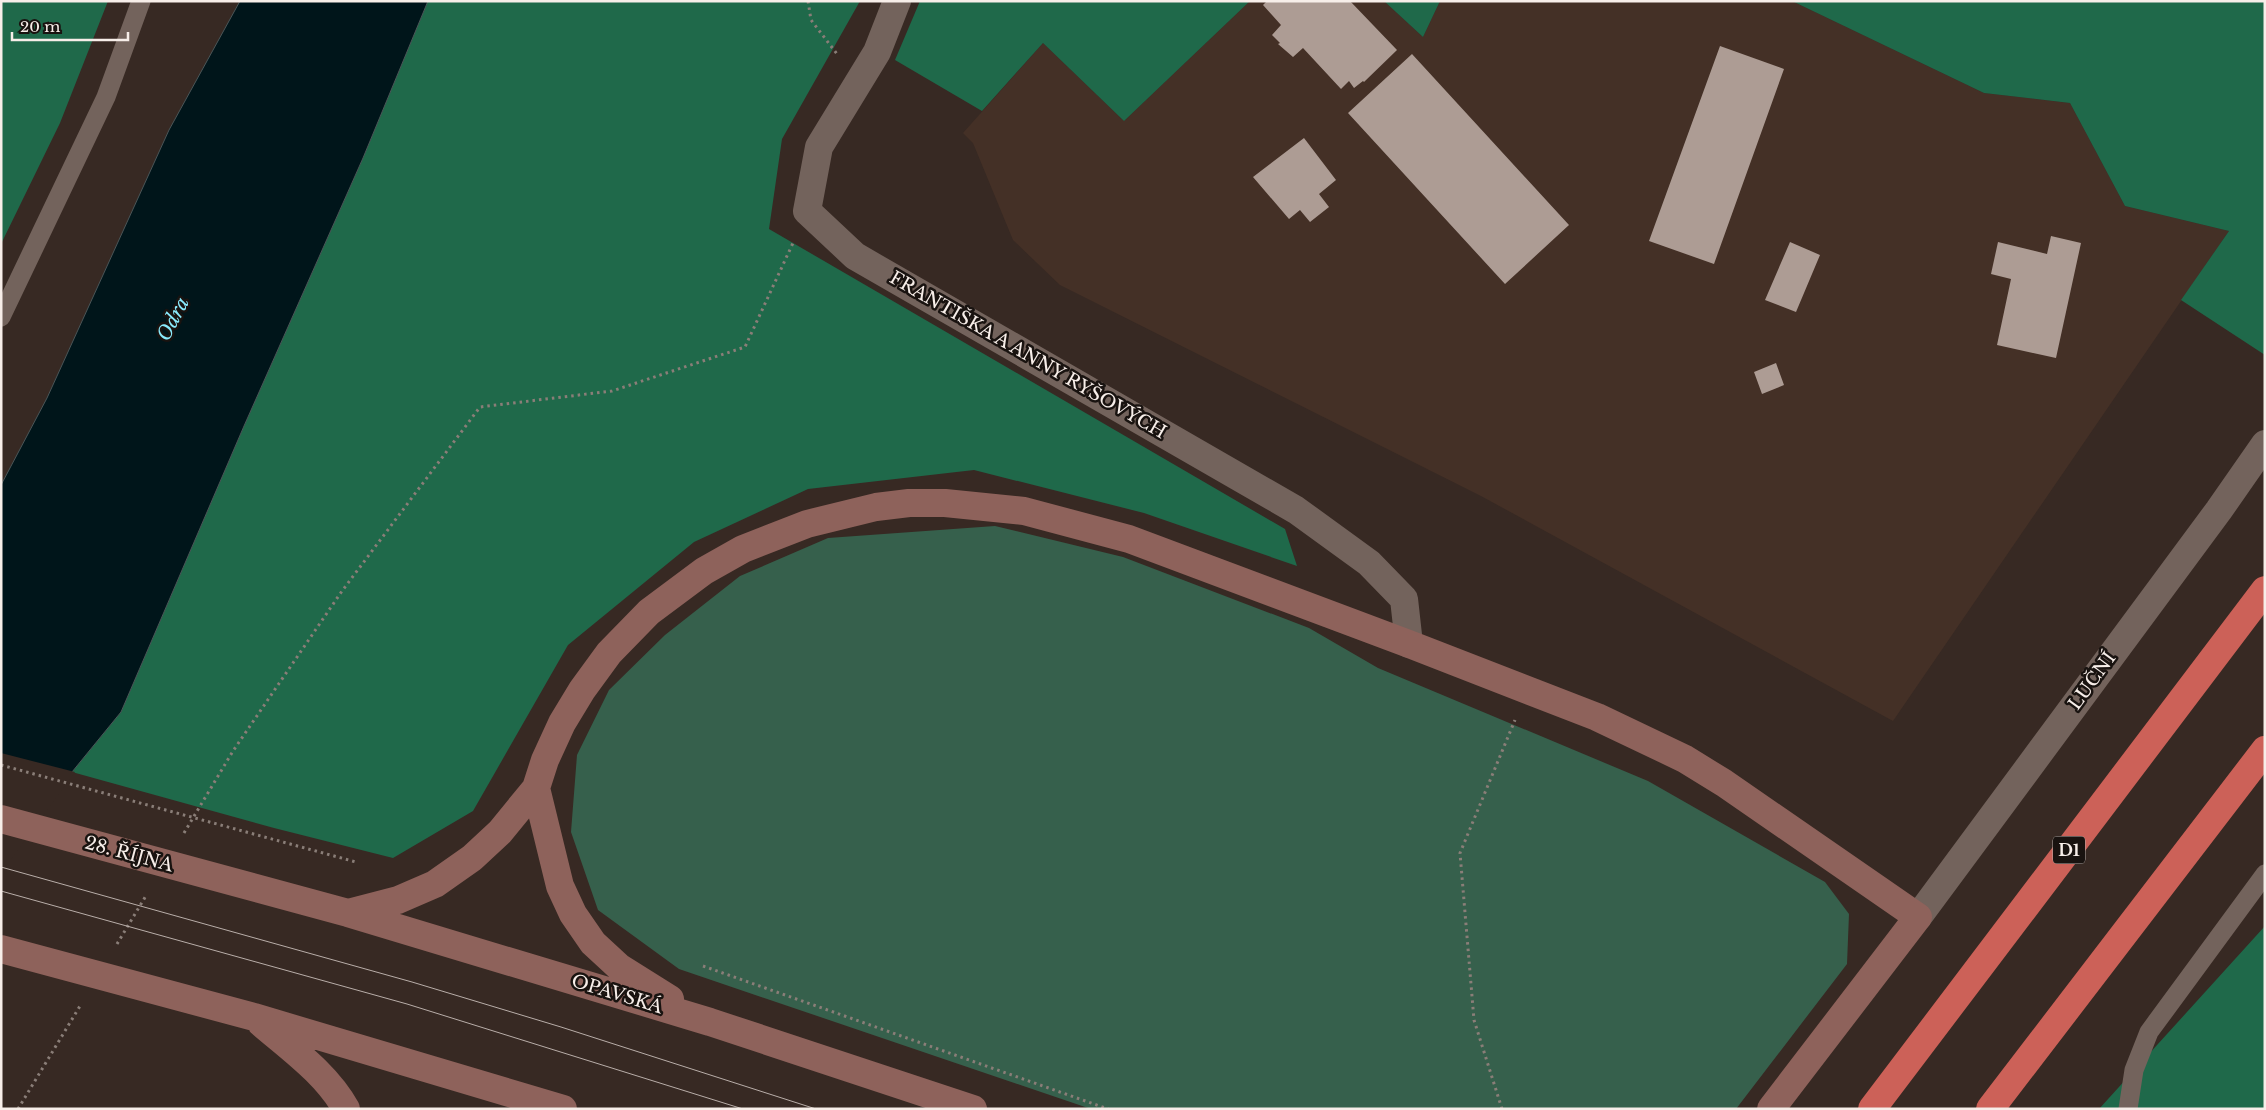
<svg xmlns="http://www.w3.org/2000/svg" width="2266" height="1110" viewBox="0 0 2266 1110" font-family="'Libre Baskerville',serif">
<rect width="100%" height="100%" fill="#372923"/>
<path fill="#443026" d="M1250,1H1384L1423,37L1440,1H1792L1984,93L2070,103L2125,206L2229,231L1893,721L1481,496L1060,285L1013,240L973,143L963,133L1043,43L1124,121Z"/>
<path fill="#36604c" d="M995,526L1123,557L1309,628L1378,668L1648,781L1825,882L1849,914L1847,964L1736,1109H1091L679,969L598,910L571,832L577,755L609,690L665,635L740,576L828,538Z"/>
<path fill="#1f694a" d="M1,1H108L60,123L1,244Z
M428,1H860L782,139L769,229L1285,529L1297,566L1144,513L974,470L808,489L694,542L568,645L473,811L393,858L274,828L72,772L121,712L244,426L363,158Z
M920,1H1250L1124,121L1043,43L982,111L895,60Z
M1384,1H1440L1423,37Z
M1792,1H2265V355L2181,300L2229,231L2125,206L2070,103L1984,93Z
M2265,926V1109H2099Z"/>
<path fill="#00151a" stroke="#4a5658" d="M240,1H428L363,158L244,426L121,712L72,772L1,870V485L47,398L169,130Z"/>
<path fill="#372923" d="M1,753L75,772L1,873Z"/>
<path fill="#ad9c94" d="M1267,1H1350L1397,50L1364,82L1363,81L1354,88L1349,81L1341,89L1303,48L1293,57L1278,44L1280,43L1272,35L1281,25L1263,5Z
M1720,46L1784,69L1714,264L1649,241Z
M1412,54L1569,225L1505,284L1348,113Z
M1304,138L1336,180L1319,194L1329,207L1310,222L1300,210L1289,219L1253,177Z
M2051,236L2081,243L2056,358L1997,345L2011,279L1991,274L1998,242L2047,254Z
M1790,242L1820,255L1796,312L1765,300Z
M1776,363L1784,385L1762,394L1754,372Z"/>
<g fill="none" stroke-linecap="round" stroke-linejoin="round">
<path stroke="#8a7e78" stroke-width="3" stroke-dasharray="2.5 4" stroke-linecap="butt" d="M808,1L811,20L837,54
M1,765L356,862
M184,833L233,751L342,591L480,407L612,391L745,347L793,243
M117,944L147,894
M703,966L1108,1109
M18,1109L80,1006
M1502,1109L1474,1020L1460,853L1515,720"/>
<path stroke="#73635c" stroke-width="19" d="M1,317L106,97L141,1
M2128,1109L2134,1070L2149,1032L2265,874"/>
<path stroke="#73635c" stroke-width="28" d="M897,1L877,52L819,147L807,211L855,256L1296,510L1369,563L1404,599L1409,644
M1918,917L2219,510L2265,444"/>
<path stroke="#8e625b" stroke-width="28" d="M536,788L560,886L573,914L593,943L619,967L670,999
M1,819L348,913L710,1022L973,1109
M348,913L398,900L435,884L472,858L500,832L536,788L545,760L562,723L582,690L609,653L649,612L704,571L743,549L807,524L876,507L909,503H945L1024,511L1129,539L1409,644L1597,717L1685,759L1724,783L1918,917L1771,1109
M1,949L254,1017L563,1109
M261,1023C290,1048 327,1074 346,1109"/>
<path stroke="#cc6158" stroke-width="28" d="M1872,1109L2265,590
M1990,1109L2265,750"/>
<path stroke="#b9aea9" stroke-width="1" d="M1,867L412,982L561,1027L816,1109
M1,891L407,1004L743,1109"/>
</g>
<g text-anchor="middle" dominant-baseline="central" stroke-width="5" stroke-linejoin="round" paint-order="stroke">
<rect fill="#191310" stroke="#b4aca8" stroke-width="1" x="2053" y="836.5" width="32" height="27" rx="4"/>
<g font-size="16" font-weight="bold" fill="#f7eee9">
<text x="2069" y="850">D1</text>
</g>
<g font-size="18" fill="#f7eee9" stroke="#191310">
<text transform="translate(1028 355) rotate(30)">FRANTIŠKA A ANNY RYŠOVÝCH</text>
<text transform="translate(2092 681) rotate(-54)">LUČNÍ</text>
<text transform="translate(129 854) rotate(15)">28. ŘÍJNA</text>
<text transform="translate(617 994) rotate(17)">OPAVSKÁ</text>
</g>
<g font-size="19" font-style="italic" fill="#8aeafc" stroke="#191310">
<text transform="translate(173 319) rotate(-62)">Odra</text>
</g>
</g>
<rect width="2266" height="1110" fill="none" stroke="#f7eee9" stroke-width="5"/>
<path d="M12 32v8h116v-8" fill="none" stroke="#f7eee9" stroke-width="2.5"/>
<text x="20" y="32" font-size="15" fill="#f7eee9" stroke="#191310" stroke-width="4" paint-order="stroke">20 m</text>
</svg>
